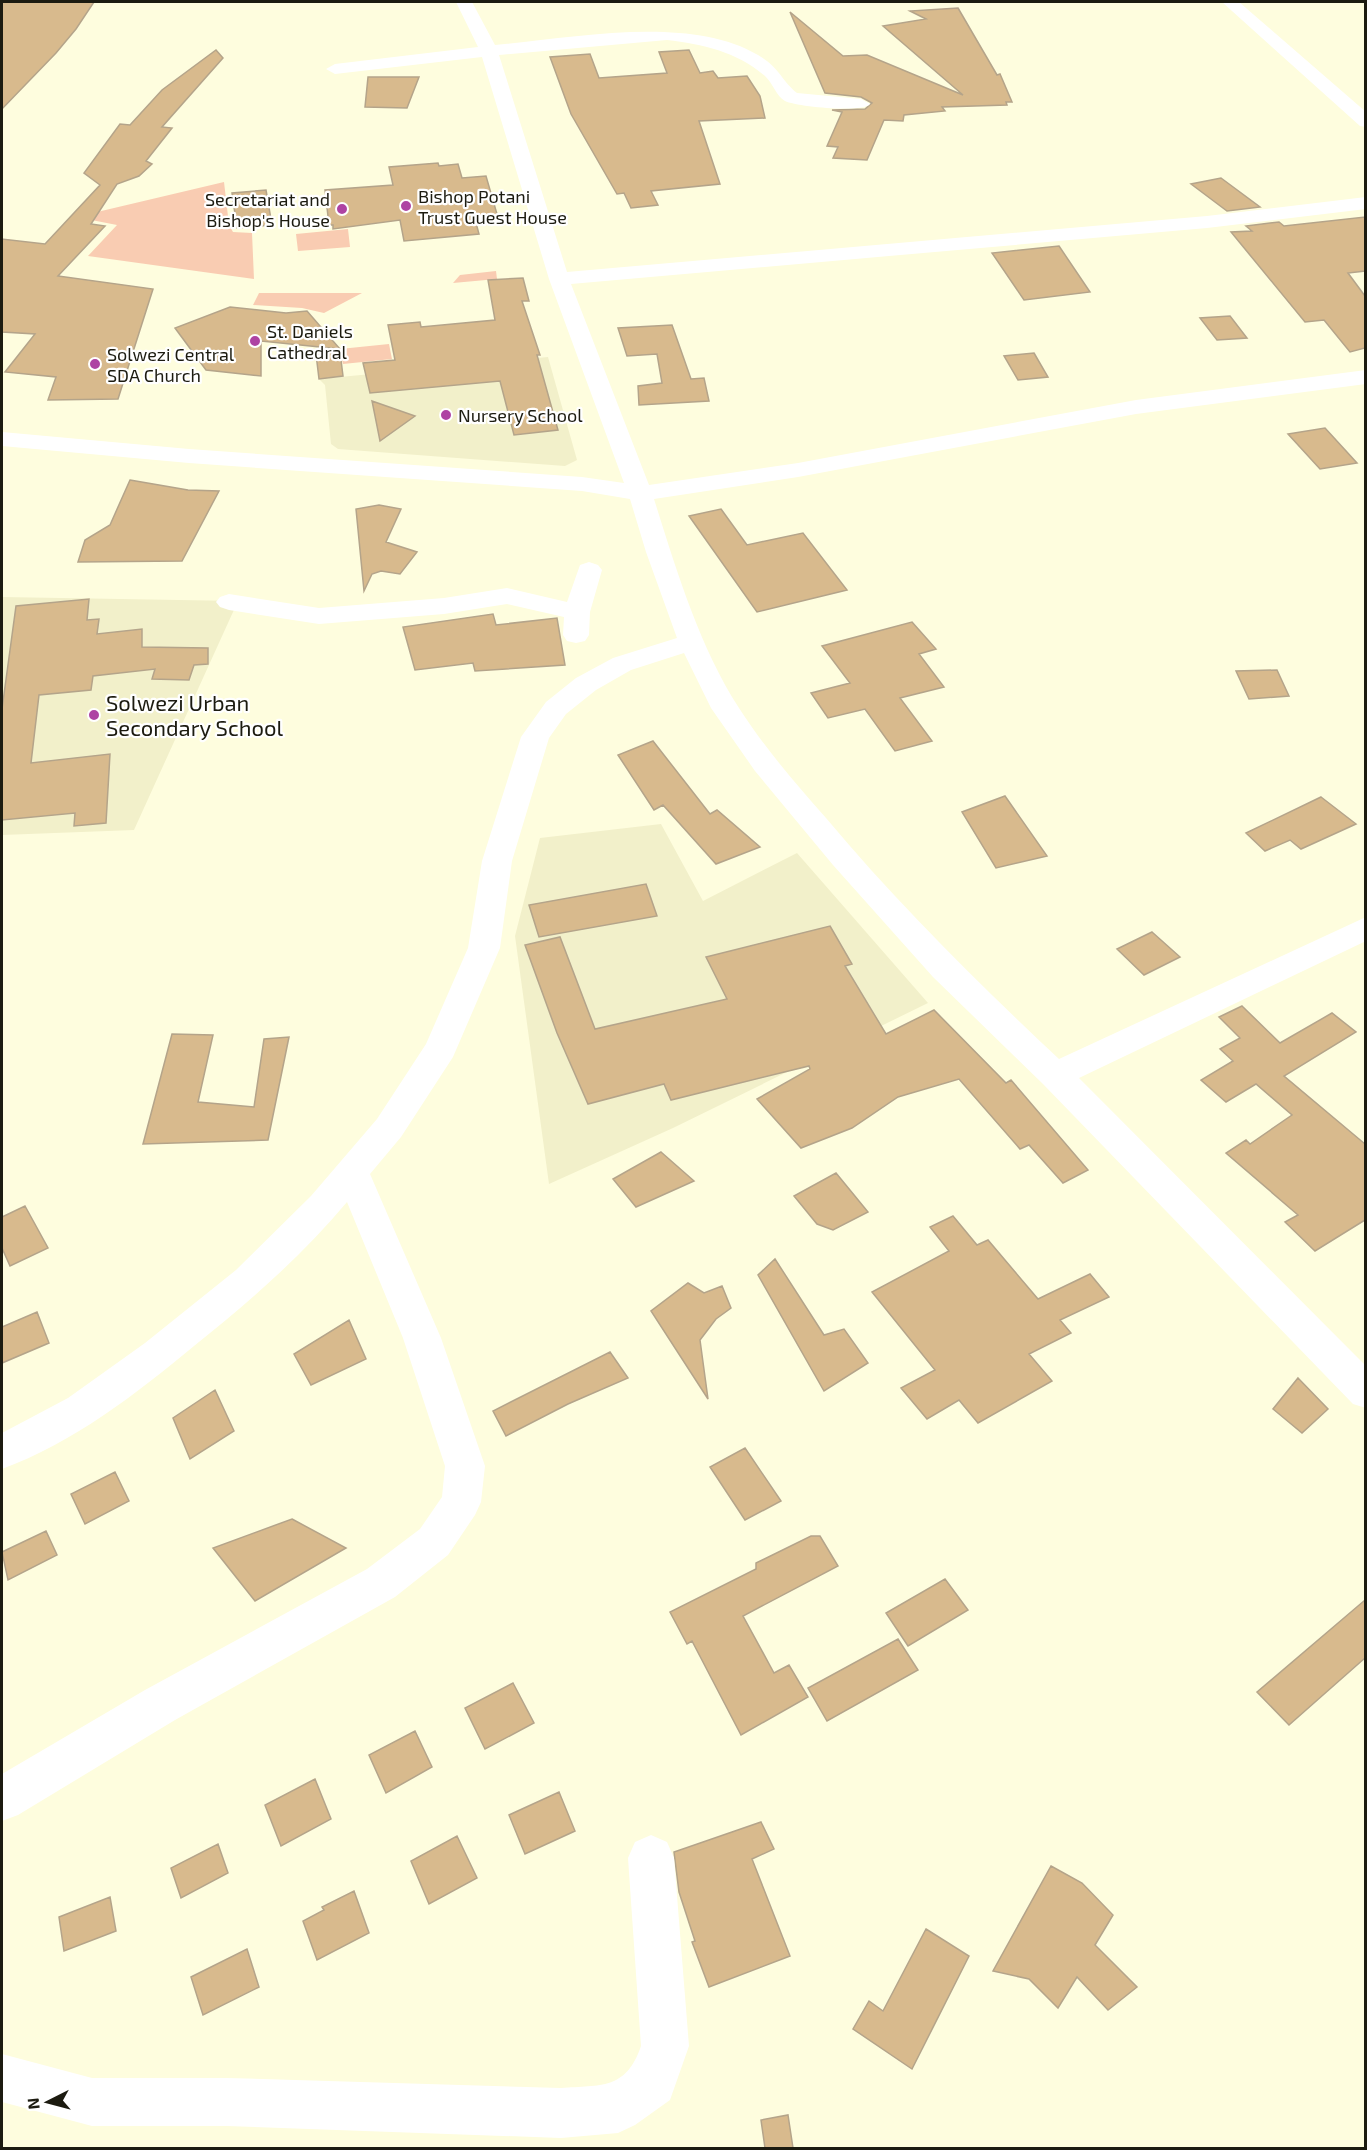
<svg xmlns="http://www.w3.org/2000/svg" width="1367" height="2150" viewBox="0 0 1367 2150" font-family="'Exo 2',sans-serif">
<rect width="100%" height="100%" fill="#fefdde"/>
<path fill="#f2f0ca" d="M548,357L577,460L565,466L338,449L331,444L325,385L319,379Z
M2,597L238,601L134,830L2,835Z
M661,824L703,901L797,853L928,1003L673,1128L549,1184L515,936L540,838Z"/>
<path fill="#f9ccb2" d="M224,182L229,225L233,232L252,233L254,279L88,256L117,225L76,217Z
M348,229L350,247L298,251L296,234Z
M496,271L497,279L453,283L460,275Z
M259,293H362L324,313L302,308L253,305Z
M389,344L392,359L343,364L340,349Z"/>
<path fill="#d8ba8d" stroke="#b4a48a" stroke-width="1.5" d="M2,2H94L76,29L56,53L2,109Z
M958,8L997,75L1000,74L1012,102H1006L1007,105L942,107L945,111L904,115L903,121L884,120L867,160L833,158L838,147L827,146L842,112L832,110L865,109L872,103L861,97L825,93L790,12L843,56L867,55L963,95L883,26L926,19L910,11Z
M216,50L223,58L162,127L172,128L146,161L152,164L139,176L117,184L91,224L105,226L58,276L153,289L118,399L48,400L56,377L5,372L35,334L2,332V239L45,244L100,185L84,173L120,124L130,125L162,90Z
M689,50L700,73L713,71L718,78L747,76L760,96L765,118L699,121L720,184L651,191L658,205L631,208L624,193L617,194L571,114L550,57L590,54L599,78L667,73L659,52Z
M368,77H419L407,108L365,107Z
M438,163L439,166L458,164L462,178L486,176L499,221L476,223L479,234L404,241L400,220L333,229V225H329L325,190L393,185L389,167Z
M1221,178L1260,207L1227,211L1191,184Z
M266,190L272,225L237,228L232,193Z
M1365,217V271L1348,273L1365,296V348L1350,352L1324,320L1305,322L1231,232L1252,231L1246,226L1279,222L1284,226Z
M1059,246L1090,292L1024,300L992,253Z
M523,278L529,301H522L540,355H537L558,430L514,435L500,381L370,393L363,363L395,360L388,325L420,322L421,327L495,320L488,280Z
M230,307L286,313L307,311L340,349L261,341V376L206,370L175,328Z
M1230,316L1247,338L1217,340L1200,318Z
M672,325L691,379L704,378L709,401L639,405L638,386L662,383L657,354L627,356L618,328Z
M340,352L343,376L319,379L316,354Z
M1034,353L1048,377L1018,380L1004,356Z
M372,401L415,416L380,441Z
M1325,428L1357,463L1320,469L1288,434Z
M130,480L188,490L219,491L182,561L78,562L85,540L110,525Z
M379,505L401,509L386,542L417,552L400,574L381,571L372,574L364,591L356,509Z
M721,509L747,545L803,533L847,590L757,612L689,516Z
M89,599L87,620L99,619L97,634L142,629V647L208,648V664L194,665L189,680L152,679L155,669L93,676L91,690L39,695L31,763L110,754L106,823L74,826L75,813L2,820V709L16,606Z
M493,614L496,625L557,618L565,665L475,671L473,663L415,670L403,627Z
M912,622L936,649L919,654L944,687L900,698L932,741L895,751L865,709L828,718L811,693L850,683L822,646Z
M1277,670L1289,696L1249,699L1236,671Z
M653,741L710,814L717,810L760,847L716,864L663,805L654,810L618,755Z
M1005,796L1047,856L996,868L962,812Z
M1321,797L1356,824L1301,849L1290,840L1265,851L1246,833Z
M646,884L657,916L539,937L529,905Z
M830,926L852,964L845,966L886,1034L934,1010L1006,1083L1011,1080L1088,1170L1063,1183L1029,1145L1020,1149L959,1079L898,1097L852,1128L801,1148L757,1099L810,1069L809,1066L671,1100L664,1084L588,1104L557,1033L525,945L560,937L595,1029L727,999L706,957Z
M1152,932L1180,957L1144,975L1117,949Z
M1242,1006L1280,1043L1332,1013L1356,1032L1284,1076L1365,1144V1220L1315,1251L1285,1222L1298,1215L1226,1153L1246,1140L1250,1144L1292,1115L1256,1084L1226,1102L1201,1080L1233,1061L1220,1049L1240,1038L1219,1017Z
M172,1034L213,1035L198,1102L254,1107L264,1039L289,1037L268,1140L143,1144Z
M661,1152L694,1181L636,1207L613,1179Z
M836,1173L868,1212L833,1230L817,1224L794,1196Z
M25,1206L48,1248L10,1266L2,1248V1217Z
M953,1216L977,1245L988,1240L1038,1299L1090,1274L1109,1297L1060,1320L1071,1333L1029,1354L1052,1381L978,1423L959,1400L927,1419L901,1388L935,1370L872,1292L949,1251L930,1227Z
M775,1259L824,1335L844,1329L868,1363L824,1391L758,1275Z
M688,1283L704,1293L722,1286L731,1308L716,1319L700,1340L708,1399L651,1311Z
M37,1312L49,1343L2,1363V1327Z
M349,1320L366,1359L311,1385L294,1354Z
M610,1352L628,1378L568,1404L506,1436L493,1411Z
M1298,1378L1328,1409L1302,1433L1273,1409Z
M215,1390L234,1431L190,1459L173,1418Z
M745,1448L781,1501L745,1520L710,1467Z
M115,1472L129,1501L85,1524L71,1494Z
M292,1519L346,1548L255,1601L213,1548Z
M46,1531L57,1555L8,1580L2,1552Z
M811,1536H820L838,1566L743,1616L774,1673L789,1665L808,1697L741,1735L692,1641L687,1644L670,1612L756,1569V1563Z
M945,1579L968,1610L908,1646L886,1613Z
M1365,1600V1658L1289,1725L1257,1692Z
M898,1639L918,1670L827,1721L808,1688Z
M513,1683L534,1723L485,1749L465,1708Z
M415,1731L432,1767L386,1793L369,1755Z
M315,1779L331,1819L281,1846L265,1805Z
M559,1792L575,1831L525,1854L509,1815Z
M761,1822L774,1849L752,1859L790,1956L709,1987L692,1942L695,1941L679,1892L674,1852Z
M457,1836L477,1878L429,1904L411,1861Z
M218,1844L228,1873L181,1898L171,1868Z
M1051,1866L1082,1883L1113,1915L1095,1945L1137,1987L1108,2010L1077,1977L1058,2008L1029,1979L993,1971Z
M354,1891L369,1933L317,1960L303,1921L324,1910L322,1907Z
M110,1897L116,1931L64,1951L59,1917Z
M926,1929L969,1956L912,2069L853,2029L869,2001L883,2011Z
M247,1949L259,1987L203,2015L191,1977Z
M788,2115L793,2148H765L761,2120Z"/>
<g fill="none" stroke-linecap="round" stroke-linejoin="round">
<path fill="#fff" fill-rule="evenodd" d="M456,2H472L495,45C572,38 690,14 758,55C779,67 782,81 797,93L861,99L870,104C864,113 797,107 785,101C776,96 773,83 765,76C737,52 703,44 667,40L499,55L567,272L1207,216L1366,197V209L1207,228L571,284L649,485L798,463L1136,400L1366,370V384L1136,414L798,477L654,499C676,569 699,646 739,708C764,747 795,783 826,818C898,904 977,982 1059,1059L1366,917V941L1079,1078L1366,1366V1408L1353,1404L1043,1084L933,977L833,865L755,771L711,708L684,653L631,670L596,690L566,714L549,738L512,861L500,948L453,1057L401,1137L370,1174L441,1338L485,1466L481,1502L475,1515L448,1555L395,1597L175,1720L18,1815L2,1821V1774L145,1690L367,1569L420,1529L442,1497L445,1466L403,1338L347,1202C302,1256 249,1302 194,1346C136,1394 73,1443 2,1469V1433L68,1398L145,1343L236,1270L311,1196L377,1119L426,1044L468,948L482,861L521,737L546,702L576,678L613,658L677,638L646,552L630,499L582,491L189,463L2,446V432L189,449L582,477L624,483L549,279L482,57L335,74L326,69L335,64L478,47Z
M1222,2H1239L1366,112V127L1360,126Z
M589,562L598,565L602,570L590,612L589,635L585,641L576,643L567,641L563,635L564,617L507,604L444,614L319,624L229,610L220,607L216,602L220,597L229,594L319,608L444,598L507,588L567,602L580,565Z
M651,1835L667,1842L674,1858L689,2046L670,2100L635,2125L618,2133L561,2138L227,2126H92L2,2102V2054L92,2078H227L561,2088C601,2085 626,2090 641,2046L628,1858L635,1842Z"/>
</g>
<g fill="#ae43a3" stroke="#fff" stroke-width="2">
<circle cx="406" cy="206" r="6"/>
<circle cx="342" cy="209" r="6"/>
<circle cx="255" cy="341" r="6"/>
<circle cx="95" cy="364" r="6"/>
<circle cx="446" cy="415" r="6"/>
<circle cx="94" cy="715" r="6"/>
</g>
<g text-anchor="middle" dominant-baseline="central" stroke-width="4.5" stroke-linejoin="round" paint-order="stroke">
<g font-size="18" fill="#1c1b10" stroke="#fff" text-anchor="start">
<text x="418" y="196">Bishop Potani<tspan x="418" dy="21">Trust Guest House</tspan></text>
<text x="330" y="199" text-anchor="end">Secretariat and<tspan x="330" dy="21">Bishop's House</tspan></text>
<text x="267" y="331">St. Daniels<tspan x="267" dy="21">Cathedral</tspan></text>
<text x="107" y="354">Solwezi Central<tspan x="107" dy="21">SDA Church</tspan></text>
<text x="458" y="415">Nursery School</text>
</g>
<g font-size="22" fill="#1c1b10" stroke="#fff" text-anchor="start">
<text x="106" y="702">Solwezi Urban<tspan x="106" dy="25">Secondary School</tspan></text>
</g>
</g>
<rect width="1367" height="2150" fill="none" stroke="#1c1b10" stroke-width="6"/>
<g transform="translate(48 2102) rotate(264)" stroke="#ffffff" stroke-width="4.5" paint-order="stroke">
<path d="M0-4.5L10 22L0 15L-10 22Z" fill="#1c1b10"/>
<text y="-9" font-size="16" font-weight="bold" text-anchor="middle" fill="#1c1b10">N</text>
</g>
</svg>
